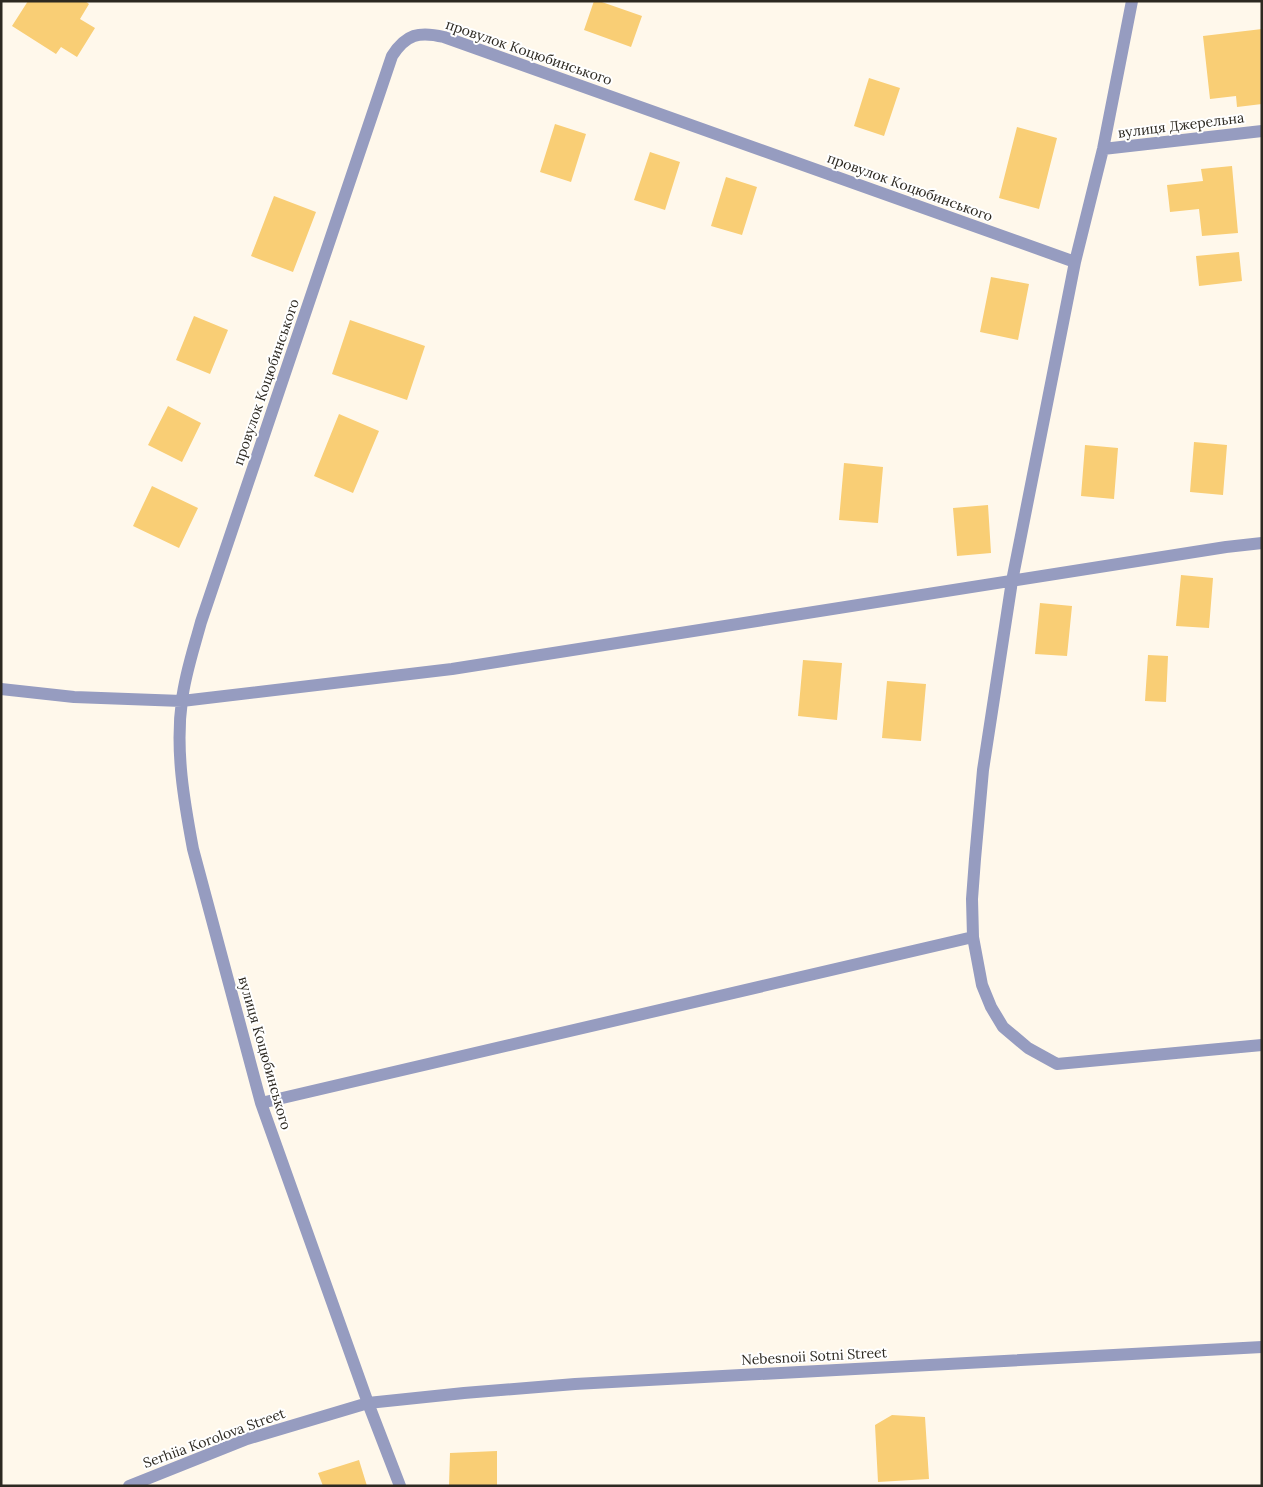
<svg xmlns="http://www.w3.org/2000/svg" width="1263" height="1487" viewBox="0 0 1263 1487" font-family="Lora,serif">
<rect width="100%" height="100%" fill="#fff8eb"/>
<path fill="#f9ce75" d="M28,1H85L89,4L80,19L95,28L77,57L61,47L56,54L12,26Z
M594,1H599L642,16L631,47L584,30Z
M1262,29V104L1237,107L1236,96L1210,99L1203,36Z
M869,78L900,88L884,136L854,126Z
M555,124L586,134L571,182L540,172Z
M1017,127L1057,138L1039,209L999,198Z
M650,152L680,162L665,210L634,200Z
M1232,166L1238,233L1202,236L1199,209L1170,212L1167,185L1203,181L1201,169Z
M726,177L757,187L742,235L711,226Z
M274,196L316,212L293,272L251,256Z
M1239,252L1242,281L1199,286L1196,256Z
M991,277L1029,284L1018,340L980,332Z
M194,316L228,330L210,374L176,360Z
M350,320L425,346L407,400L332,374Z
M168,406L201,423L182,462L148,445Z
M339,414L379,431L353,493L314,476Z
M1194,442L1227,445L1223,495L1190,492Z
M1085,445L1118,448L1114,499L1081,496Z
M844,463L883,467L878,523L839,520Z
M152,486L198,508L179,548L133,526Z
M988,505L991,553L957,556L953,508Z
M1181,575L1213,578L1209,628L1176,626Z
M1040,603L1072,606L1067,656L1035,654Z
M1148,655L1168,656L1166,702L1145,701Z
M803,660L842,663L837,720L798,716Z
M887,681L926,684L921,741L882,738Z
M892,1415L925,1417L929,1479L878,1482L875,1425Z
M497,1451V1486H449L450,1453Z
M359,1460L367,1486H323L318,1473Z"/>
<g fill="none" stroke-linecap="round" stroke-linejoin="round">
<path stroke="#969cc0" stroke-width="12" d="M1132,1L1103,149L1075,262L1012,581L983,770L975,859L972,899L973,937L982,985L991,1007L1003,1027L1028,1048L1057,1064L1262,1045
M1103,149L1262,131
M1,689L74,697L182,701L452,669L1226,547L1262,543
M261,1103L973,937
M129,1486L247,1439L368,1403L464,1393L575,1384L1262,1347
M400,1486L368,1403L261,1103L193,849C184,801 175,750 182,700C185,674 194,648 201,622L392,56C406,34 419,31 444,37L1075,262"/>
</g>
<g text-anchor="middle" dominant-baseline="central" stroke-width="4" stroke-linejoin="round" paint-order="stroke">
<g font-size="14" fill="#2d2921" stroke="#fff">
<text transform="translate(529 52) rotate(19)">провулок Коцюбинського</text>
<text transform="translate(1181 125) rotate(-7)">вулиця Джерельна</text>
<text transform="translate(910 187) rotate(20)">провулок Коцюбинського</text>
<text transform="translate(266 382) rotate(-71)">провулок Коцюбинського</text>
<text transform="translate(265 1053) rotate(74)">вулиця Коцюбинського</text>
<text transform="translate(814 1356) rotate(-3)">Nebesnoii Sotni Street</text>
<text transform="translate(214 1438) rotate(-20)">Serhiia Korolova Street</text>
</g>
</g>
<rect width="1263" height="1487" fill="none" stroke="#2d2921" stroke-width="5"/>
</svg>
